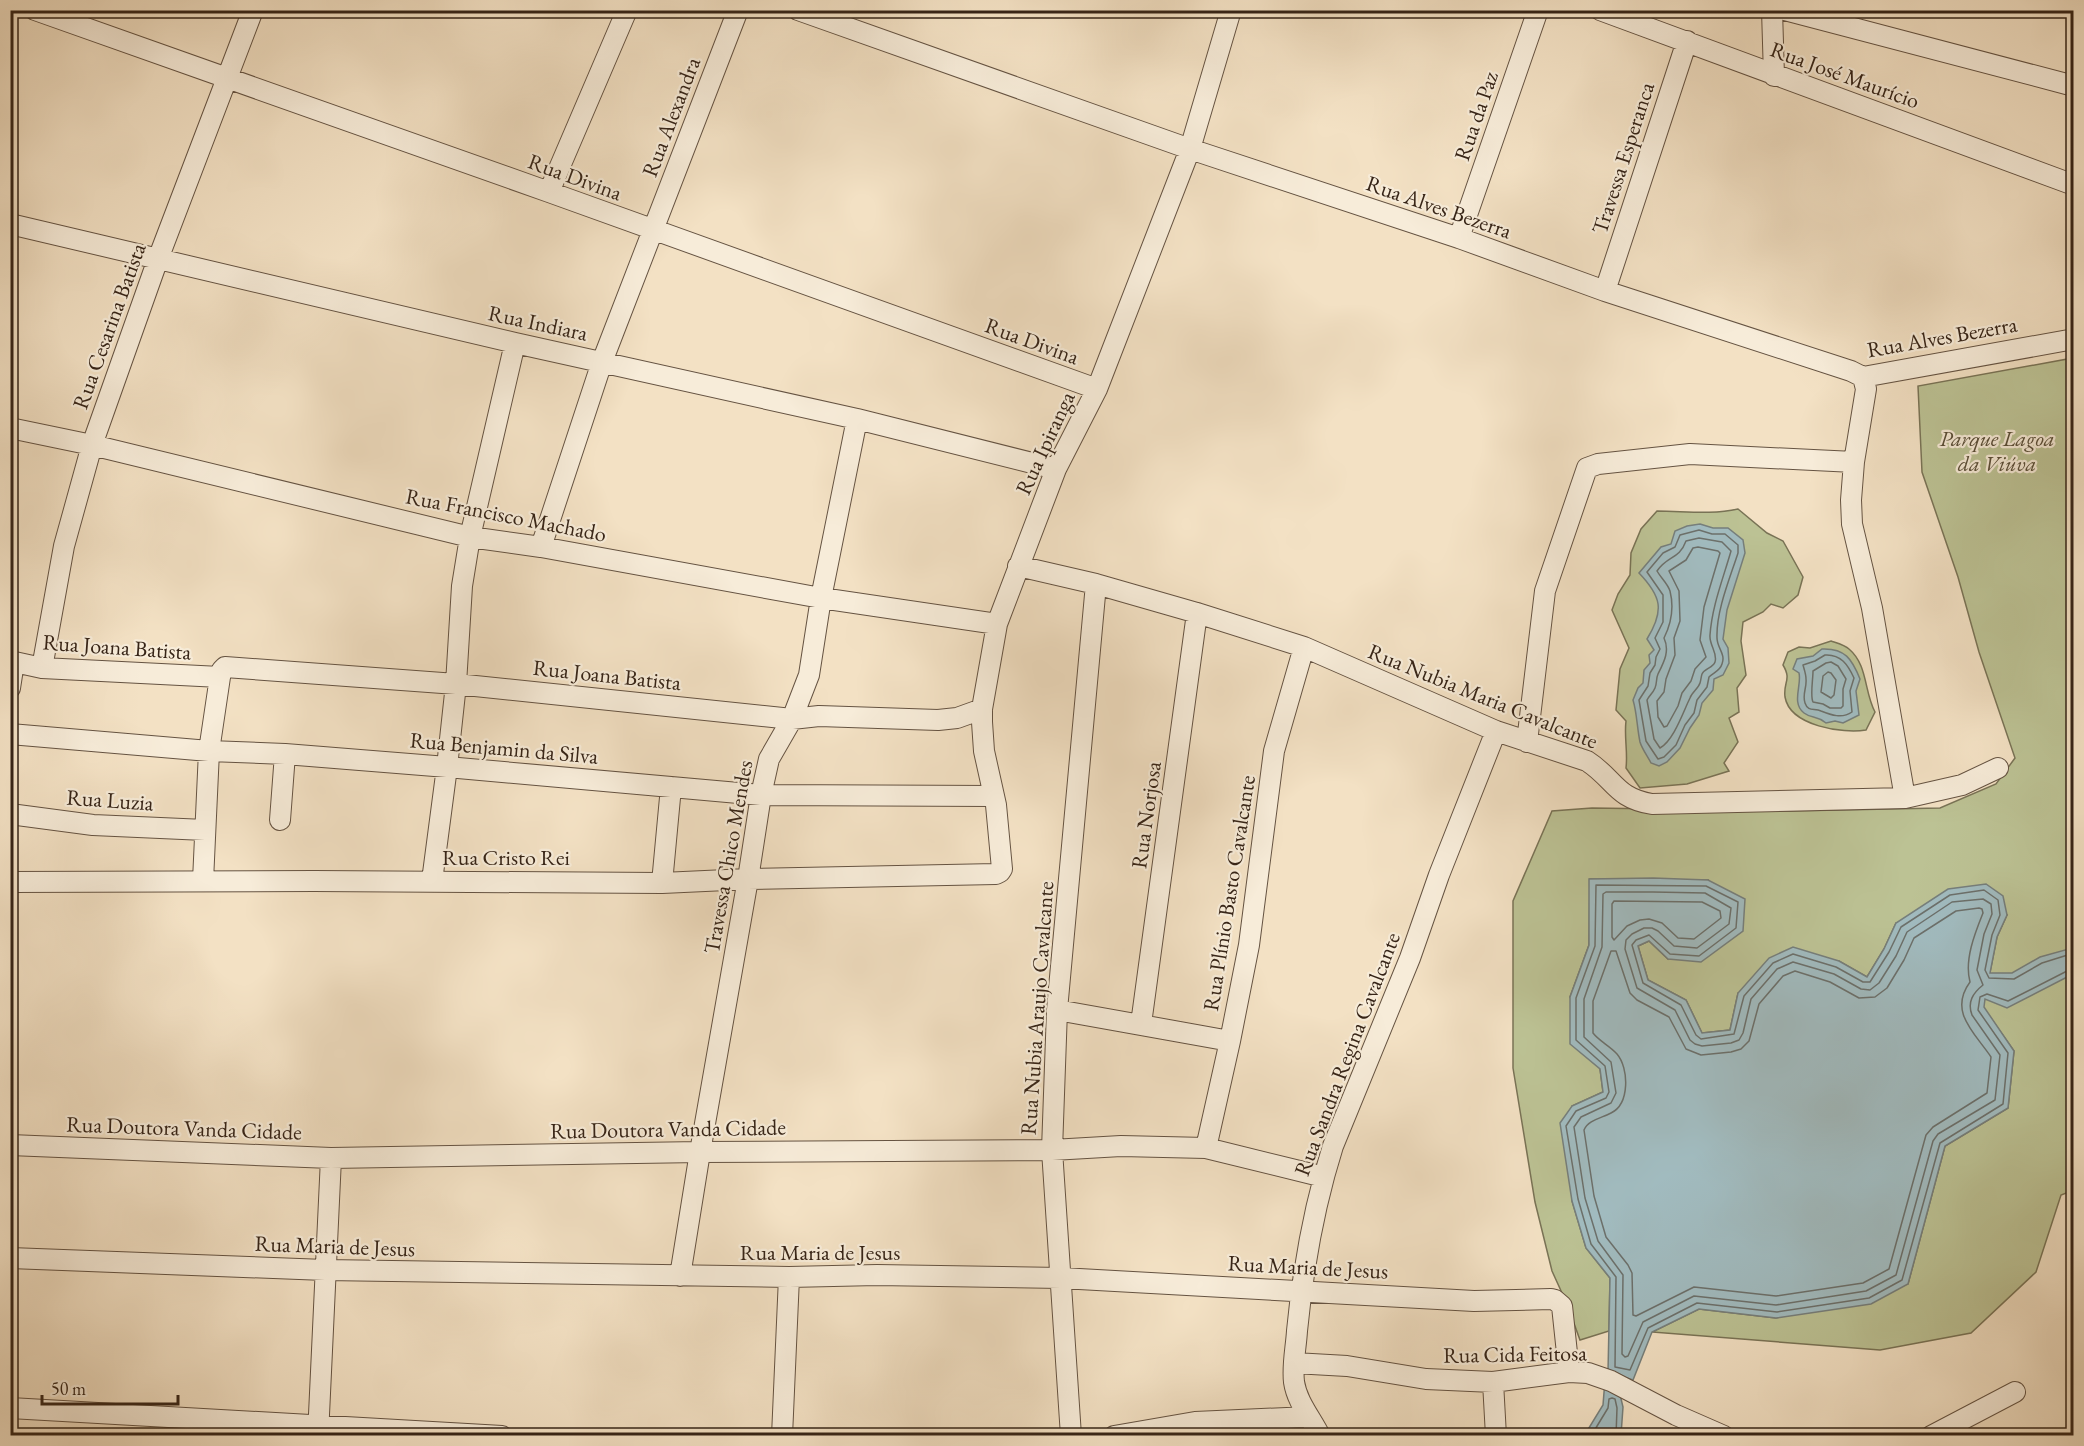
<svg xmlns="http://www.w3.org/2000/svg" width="2084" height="1446" viewBox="0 0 2084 1446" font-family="'EB Garamond',serif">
<rect width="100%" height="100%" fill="#f3e1c4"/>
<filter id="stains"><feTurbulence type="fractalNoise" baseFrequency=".00333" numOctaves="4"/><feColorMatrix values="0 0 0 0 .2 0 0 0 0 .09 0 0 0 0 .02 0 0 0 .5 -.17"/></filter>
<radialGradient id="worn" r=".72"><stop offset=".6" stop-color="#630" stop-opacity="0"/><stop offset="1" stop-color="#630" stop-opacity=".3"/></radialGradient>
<path fill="#bcc294" stroke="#797356" stroke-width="1.5" d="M2073,358L2074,1190L2061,1195L2036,1272L1971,1333L1880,1350L1652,1332L1699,1309L1776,1318L1908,1284L1945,1146L2008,1108L2014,1051L1983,1007L1997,937L2007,915L1896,923L1884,949L1867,977L1839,961L1738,993L1730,1030L1702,1033L1686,1000L1648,980L1638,946L1649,941L1668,959L1708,880L1590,879L1589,945L1570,997L1600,1069L1603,1092L1572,1106V1201L1586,1248L1610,1278L1609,1331L1580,1340L1567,1304L1552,1271L1535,1202L1513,1068V901L1552,811L1592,808L1790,811L1940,808L1996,784L2015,758L1979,652L1958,577L1922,472L1918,386Z
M1738,509L1767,533L1783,541L1803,577L1798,595L1783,608L1771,604L1763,612L1743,622L1741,641L1746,675L1737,688L1739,712L1729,718L1738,742L1724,763L1729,771L1687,784L1640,788L1626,768C1628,752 1624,737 1626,721L1616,710L1620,669L1629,648L1612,610L1618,594L1630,575L1631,553L1641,529L1657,511C1684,511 1711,515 1738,509Z
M1831,641C1837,643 1845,645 1849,649C1868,665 1864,692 1875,712L1866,730C1843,734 1790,726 1785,697C1783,682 1792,680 1783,665L1788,652L1799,647L1810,648Z"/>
<path fill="#a1bbbf" stroke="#767f7c" stroke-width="1.5" d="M1700,524L1713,528H1728L1743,540L1745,553L1727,610L1723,639L1728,648L1729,663L1723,675L1714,679L1713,690L1702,703L1699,715L1690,728L1680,748L1667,762L1659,766L1651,763C1648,757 1642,749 1640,742C1637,728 1637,713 1633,700L1638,688L1643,683L1644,670L1650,663L1649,655L1654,650L1647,639C1665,610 1661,596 1639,573L1661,547L1671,544L1675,531L1687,526Z
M1822,649C1845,648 1852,659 1860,679L1856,691L1859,715L1843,723L1835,721L1826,723C1816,715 1812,719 1804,713C1791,703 1802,685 1799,673L1793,669L1797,659L1813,656Z
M1653,878L1708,880L1745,899L1743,931L1701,962L1668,959L1649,941L1638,946L1648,980L1686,1000L1702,1033L1730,1030L1738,993L1769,958L1793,947L1839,961L1867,977L1884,949L1896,923L1948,889L1986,884L2003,896L2007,915L1997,937L1990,973H2012L2040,957L2069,949L2073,938V974L2007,1008L1985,999L1984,1007L2014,1051L2008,1108L1945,1146L1908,1284L1871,1304L1776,1318L1699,1309L1652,1332L1633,1380L1608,1372L1610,1278L1586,1248L1572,1201L1560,1123L1572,1106L1603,1092L1600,1069L1570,1044V997L1589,945V879Z
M1605,1380L1618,1386L1623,1407L1621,1435L1584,1436L1603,1405Z"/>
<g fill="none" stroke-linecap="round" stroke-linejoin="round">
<path stroke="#6c706b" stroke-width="1.5" d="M1699,530L1712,534H1725L1738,545V553C1730,578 1716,611 1717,638C1717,648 1726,654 1722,664C1720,671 1714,672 1709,677L1707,687L1697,700L1694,713L1685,725L1676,745L1664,757L1658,759L1646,741L1639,700L1648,686L1650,673L1655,665L1656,657L1660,649L1655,638L1663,622V595L1647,572L1663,553L1675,547L1680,535Z
M1699,538L1722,542L1731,551C1723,579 1712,606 1710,635C1709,645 1718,653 1715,662C1713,668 1705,668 1702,674C1701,677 1701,680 1700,683C1698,689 1692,692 1690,698C1683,712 1674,740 1660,748L1654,739L1647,700C1649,696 1653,693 1655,688C1657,684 1656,678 1658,674C1664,662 1670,651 1664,638C1671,624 1674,607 1670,591C1668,584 1661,578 1657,571C1668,555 1679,560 1686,541Z
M1698,547L1718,551L1720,553L1704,607L1700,640L1706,657L1695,669L1691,681L1682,693L1678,706L1667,726L1664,727L1658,717L1657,701L1664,692L1666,679L1675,655L1674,638L1680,621L1679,591L1669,571L1686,560L1693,548Z
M1825,655C1841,654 1848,665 1854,678L1850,691L1852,712C1842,719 1831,715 1821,711C1814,708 1808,712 1805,703C1802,694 1807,688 1806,679C1806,674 1804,669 1803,665L1815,661Z
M1831,662L1838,666L1846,679L1843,689V706L1841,708H1830L1823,704L1813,702C1810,696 1813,680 1813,671L1826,663Z
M1828,672L1831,673L1836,680L1834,695L1831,698L1821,692L1823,676Z
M1653,892L1705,893L1731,908L1729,924L1697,948L1674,946L1658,931L1652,928H1644L1632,934L1626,940L1625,949L1637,988L1675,1010L1690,1040L1695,1044L1702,1046L1731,1043L1739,1040L1743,1033L1751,999L1777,969L1793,962L1834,974L1861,989L1870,990L1879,983L1896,956L1907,932L1952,902L1983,899L1991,904L1992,914L1984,934L1977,970L1983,985C1973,993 1967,1002 1972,1015L2000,1055L1995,1100L1938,1134L1933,1141L1896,1275L1866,1291L1776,1305L1694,1296L1643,1322L1628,1356L1625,1357L1622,1354L1623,1275L1598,1241L1585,1198L1574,1127L1581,1117L1611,1103L1616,1093L1611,1062L1584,1037V999L1602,947L1603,894L1606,892Z
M1614,901L1702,902L1720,911L1721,918L1694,939L1678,938L1662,923L1649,919L1640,920L1627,926L1614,940L1612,937V904Z
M1979,908L1982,909L1983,913C1975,933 1964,960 1970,982C1948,1012 1975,1033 1991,1057L1987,1093L1933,1127L1926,1135L1889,1269L1863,1283L1776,1296L1694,1287L1636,1316L1633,1315L1632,1273L1628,1265L1606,1237L1594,1196L1584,1130C1588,1120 1602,1118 1611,1113C1630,1104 1629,1068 1617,1054C1610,1046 1599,1041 1593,1033V1001L1611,951H1616L1630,993L1637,1000L1669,1017L1686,1049L1701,1055L1731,1052L1741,1049L1749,1041L1759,1004L1783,976L1795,971L1830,982L1859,998L1875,997L1887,988L1904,960L1914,938L1956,911Z
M2074,953L2042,963L2014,979L1989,978L1985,970L1992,935L2000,915L1998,900L1984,890L1950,895L1901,927L1889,952L1870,982H1863L1836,967L1793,954L1773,963L1744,996L1734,1034L1701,1039L1696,1035L1681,1005L1643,983L1632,945L1636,940L1649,935L1670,954L1699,956L1736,928L1738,902L1706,886L1596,885L1595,946L1576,998V1040L1605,1066L1609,1092L1606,1098L1576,1111L1566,1126L1578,1199L1591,1244L1616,1277L1615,1367L1630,1370L1648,1328L1697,1303L1777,1312L1869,1298L1902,1280L1940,1143L2003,1104L2008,1053L1978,1010L1980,997L1987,994L2008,1001L2069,970H2074
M1591,1436L1608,1408L1609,1399L1612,1398L1615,1399L1617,1408L1616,1436"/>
<g stroke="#655342" stroke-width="22">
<path id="street" d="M35,10L549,192L1097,389
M798,10L1190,149L1459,238L1605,291L1851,371L1863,377L2074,339
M1600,10L2074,185
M1772,10L1774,76
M1785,10L2074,86
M549,192L627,10
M10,224L515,343L857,419L1056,469
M1459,238L1538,10
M1605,291L1687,41
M1863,377L1866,389L1854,462L1851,500L1852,524L1872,608L1905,798
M10,428L92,445L470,537L541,547L821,598L997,624
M541,547L602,362L738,10
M1018,566L1096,584L1197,613L1304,647L1496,731L1587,761C1615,779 1615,798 1652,804L1905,798L1962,785L1998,768
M10,661L42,668L220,677
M42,668L64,546L92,445L158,259L253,10
M10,688L14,662
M10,734L209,751L285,754L447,767L761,795L993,796
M1527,742L1545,591L1587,468L1598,464L1690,454L1854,462
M10,814L93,825L205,830
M280,820L285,754
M203,881L209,751L220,677L222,670L225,667L456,684L792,719L819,716L938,720L957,718L982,709
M432,881L447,767L456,684L462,586L470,537L515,343
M10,882L314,881L662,883L748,879L996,874L1000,872L1002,869L996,805L984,751L982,722V709L997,624L1056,469L1097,389L1190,149L1231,10
M662,883L671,787
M1057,1010L1230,1041
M1141,1024L1197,613
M10,1145L331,1158L700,1152L1052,1150L1121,1146L1206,1148L1324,1177
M1206,1148L1230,1041L1249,945L1274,751L1304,647
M10,1258L325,1270L789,1277L877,1275L1061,1278L1474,1301L1551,1299L1555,1300L1562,1306L1569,1372
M680,1276L700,1152L748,879L761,795L769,759L792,719L809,675L821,598L857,419
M1294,1363L1347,1366L1426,1379L1493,1382L1569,1372L1588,1373L1611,1381L1676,1415L1724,1436
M1493,1382L1496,1436
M10,1408L502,1436
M318,1436L331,1158
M782,1436L789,1277
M1071,1436L1052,1150L1057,1010L1096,584
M1114,1436L1195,1422L1309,1417
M1320,1436C1311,1418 1297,1402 1294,1382C1292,1365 1296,1348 1297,1331C1303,1269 1314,1206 1333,1146L1410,958L1439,875L1496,731
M1931,1436L2015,1392"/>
</g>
<use href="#street" stroke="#f7ecd9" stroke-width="20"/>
</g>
<g text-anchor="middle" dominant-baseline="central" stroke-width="4.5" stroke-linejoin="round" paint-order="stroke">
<g font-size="22" fill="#362417" stroke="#f7ecd9">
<text transform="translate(1845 75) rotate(20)">Rua José Maurício</text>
<text transform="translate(1476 116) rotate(-71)">Rua da Paz</text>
<text transform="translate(671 117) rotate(-69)">Rua Alexandra</text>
<text transform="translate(1623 158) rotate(-72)">Travessa Esperanca</text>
<text transform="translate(575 177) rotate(20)">Rua Divina</text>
<text transform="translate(1439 207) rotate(19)">Rua Alves Bezerra</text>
<text transform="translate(538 323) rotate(12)">Rua Indiara</text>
<text transform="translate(109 326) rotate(-70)">Rua Cesarina Batista</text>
<text transform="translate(1942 337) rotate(-10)">Rua Alves Bezerra</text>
<text transform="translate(1032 341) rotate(20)">Rua Divina</text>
<text transform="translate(1045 443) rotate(-65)">Rua Ipiranga</text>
<text transform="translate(506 515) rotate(11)">Rua Francisco Machado</text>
<text transform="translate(117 647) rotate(4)">Rua Joana Batista</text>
<text transform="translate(607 675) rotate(6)">Rua Joana Batista</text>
<text transform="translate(1483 696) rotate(22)">Rua Nubia Maria Cavalcante</text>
<text transform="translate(504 748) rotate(5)">Rua Benjamin da Silva</text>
<text transform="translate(110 800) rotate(4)">Rua Luzia</text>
<text transform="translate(1146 815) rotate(-82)">Rua Norjosa</text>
<text x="506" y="857">Rua Cristo Rei</text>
<text transform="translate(728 857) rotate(-80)">Travessa Chico Mendes</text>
<text transform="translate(1229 893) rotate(-81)">Rua Plínio Basto Cavalcante</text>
<text transform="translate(1037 1008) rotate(-86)">Rua Nubia Araujo Cavalcante</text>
<text transform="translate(1347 1054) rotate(-69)">Rua Sandra Regina Cavalcante</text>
<text transform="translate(184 1128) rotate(2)">Rua Doutora Vanda Cidade</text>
<text transform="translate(668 1129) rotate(-1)">Rua Doutora Vanda Cidade</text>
<text transform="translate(335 1246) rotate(2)">Rua Maria de Jesus</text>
<text x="820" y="1252">Rua Maria de Jesus</text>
<text transform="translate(1308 1267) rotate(3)">Rua Maria de Jesus</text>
<text transform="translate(1515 1354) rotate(-1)">Rua Cida Feitosa</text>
</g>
<g font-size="22" font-style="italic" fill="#584c36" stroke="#f7ecd9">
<text x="1997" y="438">Parque Lagoa<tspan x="1997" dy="25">da Viúva</tspan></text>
</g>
</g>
<rect width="2084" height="1446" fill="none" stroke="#f3e1c4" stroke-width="36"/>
<rect x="12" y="12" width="2060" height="1422" fill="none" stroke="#362417" stroke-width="3"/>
<rect x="18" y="18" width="2048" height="1410" fill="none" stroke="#362417" stroke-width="1.5"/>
<path d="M42 1395v9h136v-9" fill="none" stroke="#362417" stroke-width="3"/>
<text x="51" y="1395" font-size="18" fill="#362417" stroke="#f7ecd9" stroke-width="4.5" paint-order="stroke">50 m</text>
<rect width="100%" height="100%" filter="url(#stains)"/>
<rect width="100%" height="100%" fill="url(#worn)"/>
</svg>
